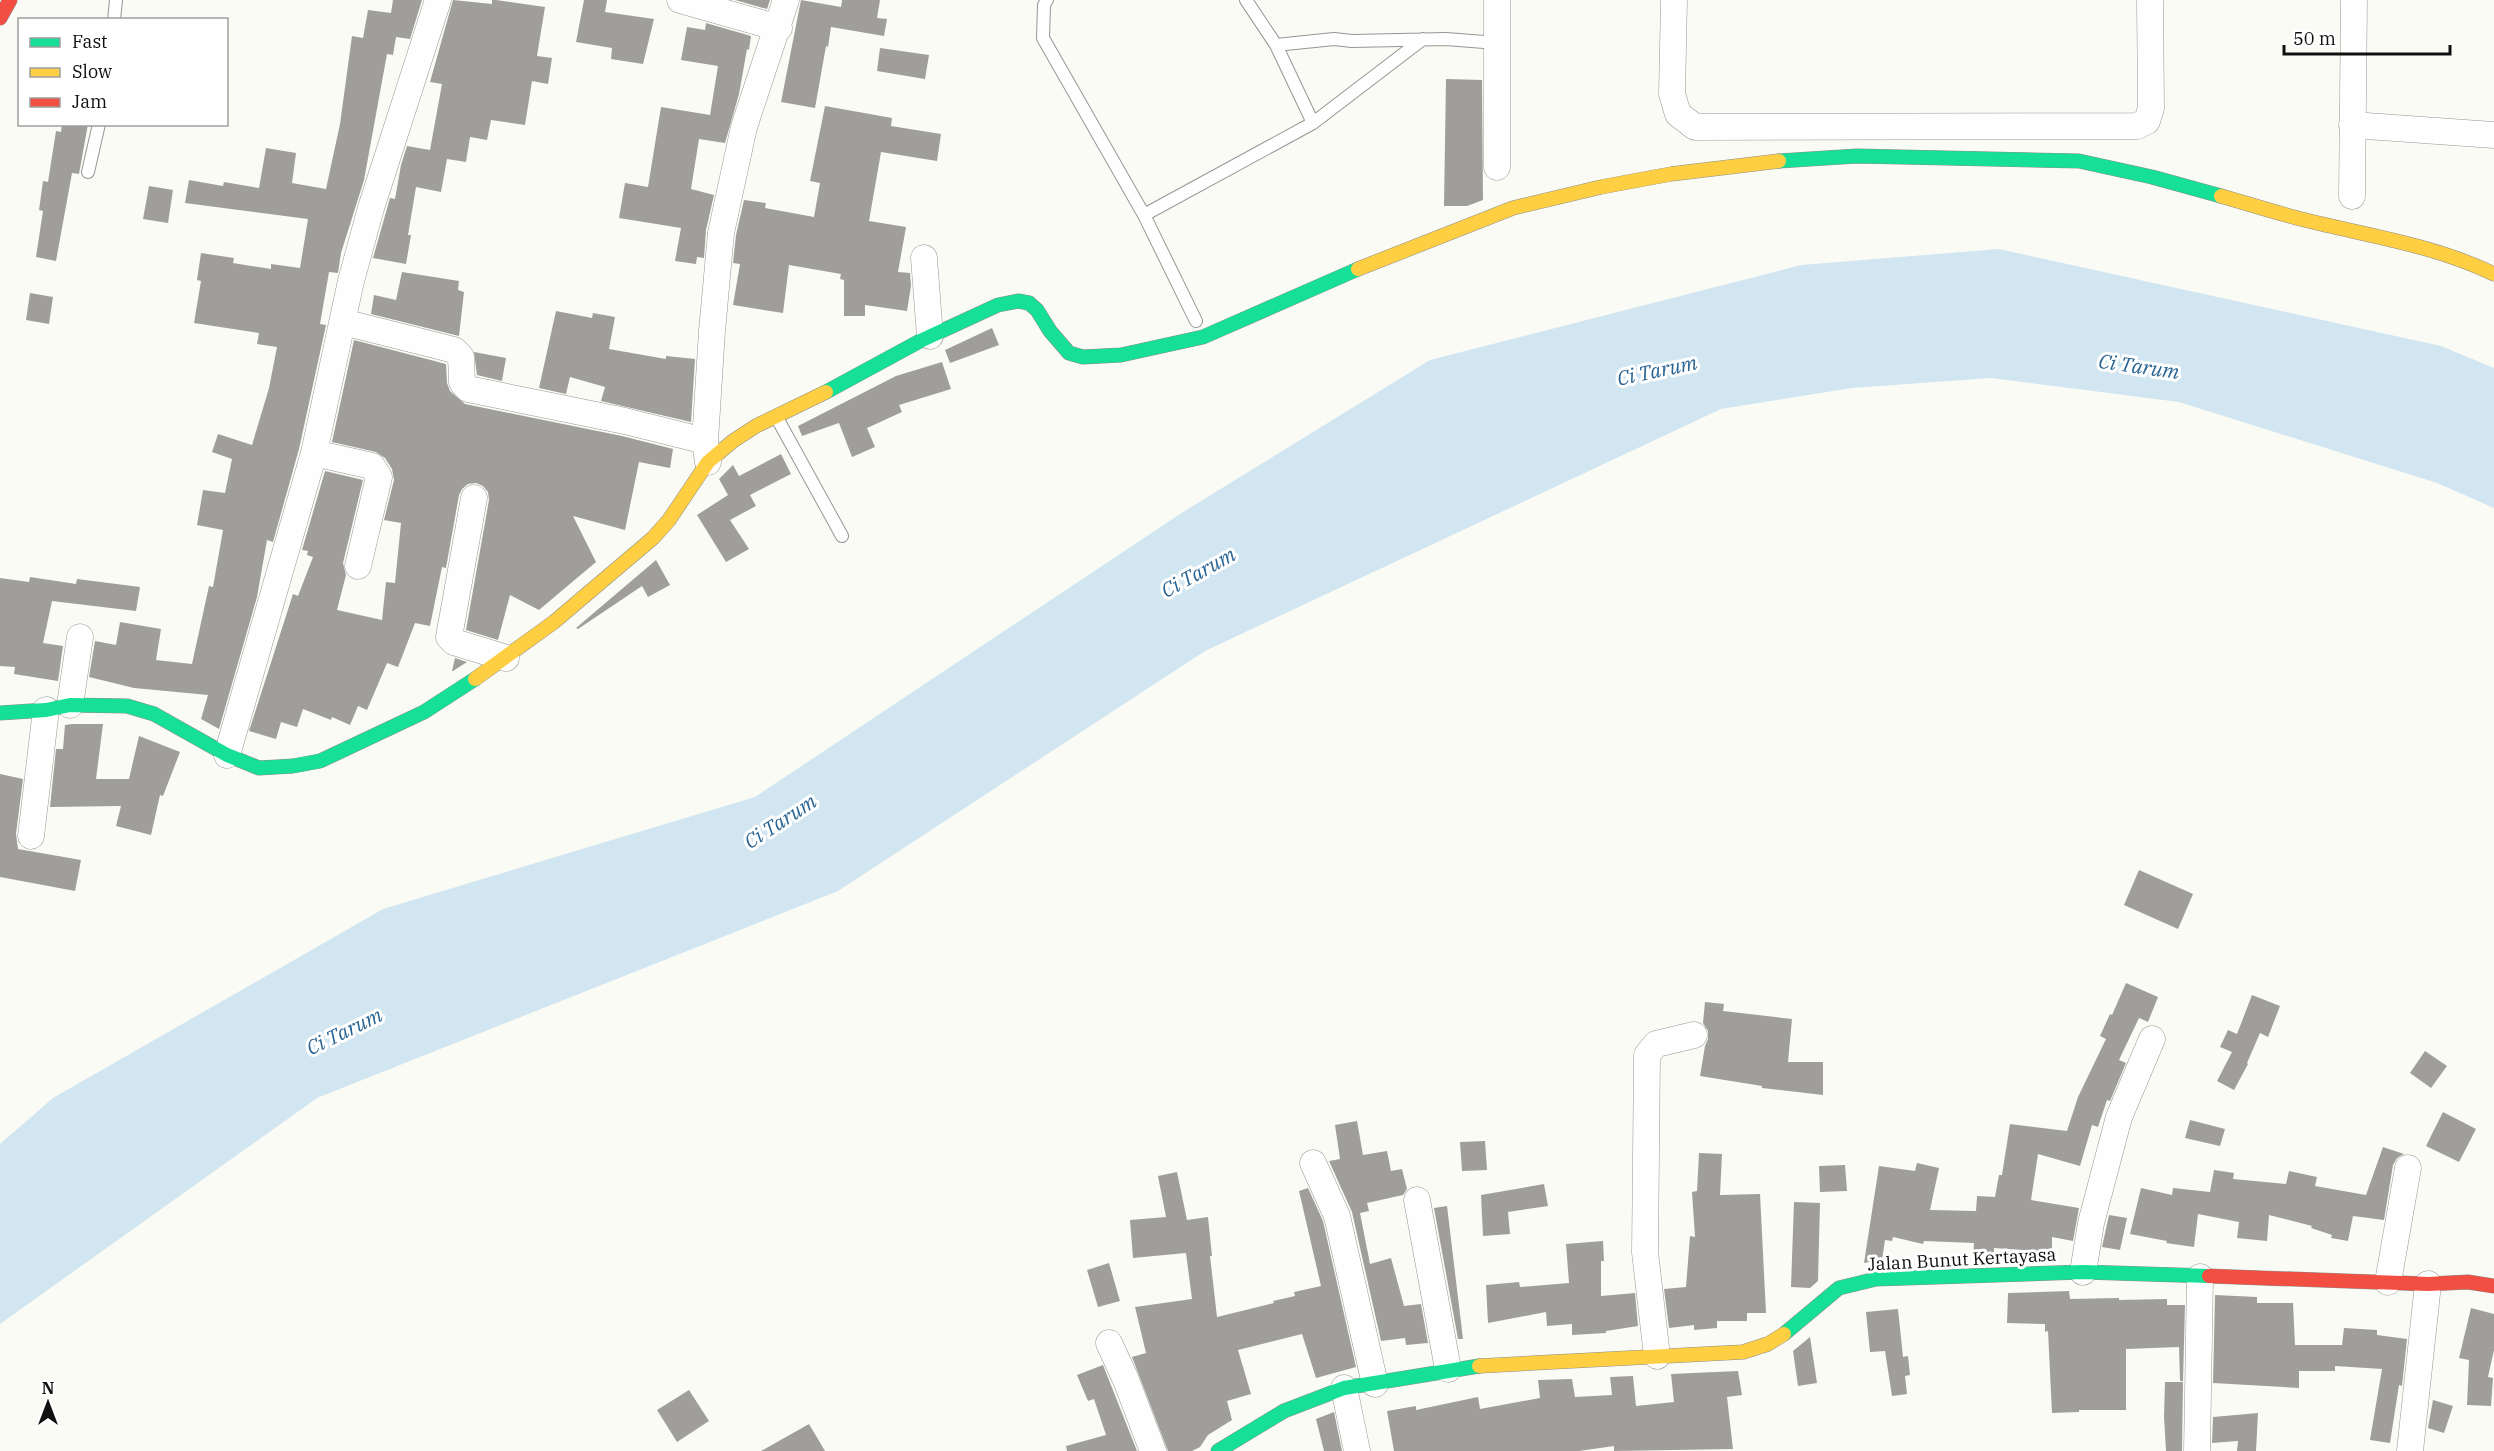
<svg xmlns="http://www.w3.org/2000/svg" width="2494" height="1451" viewBox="0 0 2494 1451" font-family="'IBM Plex Serif',serif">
<rect width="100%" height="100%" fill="#fbfbf6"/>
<path fill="#d1e6f1" d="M1999,249L2441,346L2494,368V508L2437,483L2179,402L1991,378L1852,388L1721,409L1205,651L838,891L317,1098L0,1324V1144L53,1098L383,909L755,797L1180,514L1430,360L1801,265Z"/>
<path fill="#9f9e9b" d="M393,0H422L410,39L396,37L393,55L387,54L364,180L341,253L338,273L329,272L320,324L326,325L299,449L273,542L267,540L257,597L219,729L201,719L208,695L134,688L89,677L95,641L116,645L120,622L161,629L156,660L192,664L209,586L213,587L223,530L197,525L203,490L225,493L232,459L212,452L218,434L252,445L269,388L277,347L257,344L259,333L194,323L201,281L197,280L201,253L234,258L233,263L271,269V264L300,268L308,219L185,203L189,180L223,186L224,182L259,188L266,148L296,153L292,183L326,189L340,124L352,36L363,38L368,10L391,13Z
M453,0L492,4V0H496L545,7L537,56L552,58L548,84L532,81L525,125L491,120L487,140L470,137L466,162L447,159L441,192L416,187L408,235H411L406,264L373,258L390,198L395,199L401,165L407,146L430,150L442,84L430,82Z
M584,0H607L605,12L654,19L643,64L611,59L612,48L576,42Z
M735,0H770L767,9Z
M801,0L841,7L842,0H880L877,18L887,19L884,36L831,27L828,47L826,46L815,108L781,102Z
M706,23L751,36L749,50L747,49L739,94L725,143L699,139L691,189L714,195L706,230L704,258L697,257L696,264L675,261L681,228L619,218L625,183L648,187L661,107L710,115L718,66L681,60L687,27L705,30Z
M880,48L929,55L925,79L877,71Z
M1446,79L1482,80L1483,200L1467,206H1444Z
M825,106L892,118L891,126L941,134L937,161L881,152L869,221L906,227L898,272L910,273L911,286L907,311L865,305V316H844V280L840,279L841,274L789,265L783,313L733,305L740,264L733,263L736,235L744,200L766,203L765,208L814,217L820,183L810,181Z
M62,124H88L79,174L72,173L56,261L36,257L43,211L39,210L43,181L48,182L56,131L61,132Z
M149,186L173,190L168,223L143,219Z
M402,272L459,281L458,290L464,292L459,336L371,314L374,295L396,300Z
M30,293L53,297L49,324L26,320Z
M556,311L592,318L593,313L615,317L609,349L666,359V356L695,359L691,422L601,401L605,387L570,377L566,394L539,388Z
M992,328L999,345L950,363L945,350Z
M354,340L446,364L447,383L450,391L465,404L622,436L673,449L670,468L639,462L625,530L573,516L596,562L539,610L510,595L498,640L466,630L489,500L488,492L483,486L476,483L468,484L462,489L459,495L446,568L442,567L430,626L415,623L398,667L387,663L367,710L358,706L350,725L332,717L331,720L303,709L297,727L281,722L276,739L249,731L293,594L298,596L313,557L307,555L308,551L302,550L325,471L363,480L343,563L346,575L337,610L382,620L386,582L395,583L401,523L384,520L394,480L392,469L385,458L376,452L332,442Z
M474,352L506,358L502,381L477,375Z
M942,362L951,389L899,405L902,412L867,428L875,447L852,457L839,423L802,436L798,426L896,376Z
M781,454L791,474L750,495L756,506L730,520L749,549L726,562L697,515L728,495L719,479L733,465L739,476Z
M656,560L670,585L648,597L642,586L578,629L576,628Z
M30,577L76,584L77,579L140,587L136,611L52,601L43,643L63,646L58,681L14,674L15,667L0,666V578L29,582Z
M455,658L467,662L453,671H452Z
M72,724H103L96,779H129L139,736L180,752L163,796L160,795L151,835L116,826L121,806L50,807L56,749H63L65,725Z
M0,774L23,779L16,834L18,849L81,860L75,891L0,877Z
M2139,870L2193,894L2178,929L2124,905Z
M2126,983L2158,997L2148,1022L2139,1018L2119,1060L2126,1063L2110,1101L2107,1100L2098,1127L2092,1125L2080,1166L2038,1154L2031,1200L2079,1208L2073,1241L2052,1237V1252L1994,1248V1256L1973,1257L1974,1243L1924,1241L1923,1244L1893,1237L1892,1241L1885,1240L1882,1260L1864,1263L1879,1166L1915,1171L1917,1163L1939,1168L1930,1210L1976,1211L1977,1196L1995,1197L1999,1175H2002L2010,1124L2067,1131L2078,1097L2106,1039L2100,1036L2110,1014L2112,1015Z
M2252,995L2280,1006L2268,1037L2260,1033L2247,1063L2248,1064L2234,1090L2217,1081L2232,1052L2220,1047L2228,1030L2237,1034Z
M1705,1002L1724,1004L1723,1011L1792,1019L1788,1062H1823V1095L1762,1088V1086L1700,1076L1705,1046L1708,1039V1031L1703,1023Z
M2425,1051L2447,1066L2431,1088L2410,1073Z
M2443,1112L2476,1129L2459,1162L2426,1146Z
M2190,1120L2225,1129L2220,1146L2185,1138Z
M1357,1121L1363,1155L1387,1151L1391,1171L1402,1169L1407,1189L1403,1195L1367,1203L1369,1211L1360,1213L1370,1264L1391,1258L1404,1306L1421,1304L1428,1343L1406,1345L1405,1338L1381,1341L1352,1212L1329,1161L1340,1159L1335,1125Z
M1485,1141L1487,1170L1462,1171L1460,1142Z
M2383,1147L2404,1154L2397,1158L2393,1165L2384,1220L2353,1216L2348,1241L2331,1238L2332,1235L2311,1228L2312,1226L2269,1215L2267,1241L2237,1238L2239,1222L2198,1214L2194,1247L2166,1243L2167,1241L2130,1234L2141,1188L2172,1195L2173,1188L2210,1192L2214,1170L2234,1173L2233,1179L2286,1184L2289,1171L2317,1177L2315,1186L2366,1195Z
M1699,1153L1722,1154L1720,1195L1760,1194L1766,1313H1747V1321H1717V1328L1694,1330V1325L1669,1328L1664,1289L1686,1287L1690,1236L1695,1237L1692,1192L1697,1191Z
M1845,1165L1847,1191L1820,1192L1819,1166Z
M1177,1172L1187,1220L1208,1217L1212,1256H1210L1217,1317L1274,1303L1273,1301L1295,1296L1294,1292L1321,1286L1299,1191L1308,1188L1323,1221L1356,1367L1316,1378L1302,1334L1238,1350L1251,1394L1227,1401L1232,1420L1208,1435L1200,1447L1192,1451H1168L1132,1357L1146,1353L1135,1307L1192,1299L1186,1253L1133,1258L1130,1220L1166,1217L1158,1176Z
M1544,1184L1548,1206L1508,1212L1510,1234L1483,1236L1481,1195Z
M1794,1202L1820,1203L1818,1281L1810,1288L1791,1287Z
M1447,1206L1463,1339H1458L1434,1208Z
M2109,1215L2127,1218L2120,1250L2102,1247Z
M1603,1241L1604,1261H1601V1296L1635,1293L1638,1326L1606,1331V1333L1572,1335V1324L1547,1326L1546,1312L1488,1323L1486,1285L1519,1282L1520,1287L1569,1283L1566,1244Z
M1109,1263L1120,1301L1098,1307L1087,1270Z
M2069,1291L2070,1299L2119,1298V1300L2167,1299V1305H2185L2183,1381H2180L2179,1347L2126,1349V1410H2079V1412L2052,1413L2048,1331L2045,1332V1324L2007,1323L2008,1293Z
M2215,1295L2257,1297V1303H2293L2295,1345H2342L2344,1328L2377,1330V1335L2407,1339L2402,1386L2399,1385L2390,1443L2370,1440L2382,1369L2335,1366V1371H2299V1388L2213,1383Z
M2471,1308L2494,1314V1350L2488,1377L2493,1378L2491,1406L2467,1405L2469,1360L2459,1358Z
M1898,1309L1903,1357L1908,1356L1910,1375L1905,1376L1907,1394L1892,1396L1885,1351L1870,1352L1866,1312Z
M1810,1337L1817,1383L1798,1386L1793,1351Z
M1103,1365L1137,1451H1067L1066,1446L1106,1435L1094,1399L1088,1401L1077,1375Z
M1738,1371L1742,1395L1727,1397L1733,1449L1614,1451V1446L1579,1451H1394L1387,1411L1416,1406V1410L1478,1397L1480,1409L1540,1398L1538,1380L1572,1379L1575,1397L1612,1395L1610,1377L1633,1376L1636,1406L1674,1402L1671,1374Z
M2165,1382H2183L2182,1451H2166L2164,1416Z
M689,1390L709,1421L677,1442L657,1410Z
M2433,1400L2453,1406L2444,1433L2428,1428Z
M1334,1412L1342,1451H1324L1316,1419Z
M2258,1413L2256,1451H2237L2238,1441L2212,1443L2213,1417Z
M809,1424L825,1451H761Z"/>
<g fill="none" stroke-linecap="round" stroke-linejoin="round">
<g stroke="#969694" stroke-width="14">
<path id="lane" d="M1047,0L1044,5L1043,38L1144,215L1196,321
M1246,0L1276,45L1313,123
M114,20L116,0
M1276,45L1334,39L1352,41L1446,39L1497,43
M88,172L99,124
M1144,215L1313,123L1423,39
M777,418L842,536"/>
</g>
<g stroke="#969694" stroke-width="27">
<path id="street" d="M680,0L779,28
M1497,0V167
M1674,0L1672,94L1678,114L1695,127L2137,126L2147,121L2151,108L2150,0
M2352,125L2494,135
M2352,196L2354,0
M924,258L930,336
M343,322L454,350L461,357L462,382L468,389L625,421L705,441
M314,453L372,466L379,477L358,566
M708,462L705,441L712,331L721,233L744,127L786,0
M474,498L449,637L454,642L506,658
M70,705L80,637
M227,755L314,453L351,281L371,208L438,0
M31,836L46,710
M1313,1163L1337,1216L1375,1384
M1417,1200L1448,1369
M2083,1272L2091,1223L2119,1117L2152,1039
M2388,1282L2408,1168
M1109,1343L1126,1380L1153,1451
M1657,1356L1645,1252L1647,1055L1656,1044L1694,1035
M1344,1388L1357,1451
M2197,1451L2200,1277
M2410,1451L2428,1284"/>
</g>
<g stroke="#8c8c8a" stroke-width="15">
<path id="fast" d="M1779,161L1857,156L2079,161L2152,177L2221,196
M826,392L920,341L998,305L1018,301L1029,303L1037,310L1050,331L1069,353L1083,357L1121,355L1203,337L1358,269
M0,713L46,710L70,705L127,706L154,714L227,755L259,768L293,766L320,761L424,712L475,679
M1784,1334L1839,1288L1876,1279L2083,1272L2209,1276
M1218,1451L1284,1411L1344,1388L1479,1366"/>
</g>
<g stroke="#8c8c8a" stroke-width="15">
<path id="slow" d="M2221,196C2249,204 2277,213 2305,220C2369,236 2434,245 2494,274
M1358,269L1513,208L1601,187L1671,174L1779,161
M475,679L554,622L653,538L669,520L708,462L733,441L756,426L826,392
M1479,1366L1743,1352L1768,1344L1784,1334"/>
</g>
<g stroke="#8c8c8a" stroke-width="15">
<path id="jam" d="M0,18L10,0
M2209,1276L2428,1284L2468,1282L2494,1286"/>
</g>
<use href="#lane" stroke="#fefefe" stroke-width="12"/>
<use href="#street" stroke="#fefefe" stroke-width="26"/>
<use href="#fast" stroke="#16e098" stroke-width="14"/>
<use href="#slow" stroke="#ffcf43" stroke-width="14"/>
<use href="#jam" stroke="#f24e42" stroke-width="14"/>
</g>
<g text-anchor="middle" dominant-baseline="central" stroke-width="6" stroke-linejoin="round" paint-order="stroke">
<g font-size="18" fill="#101010" stroke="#fff">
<text transform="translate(1962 1259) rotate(-3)">Jalan Bunut Kertayasa</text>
</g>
<g font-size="20" font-style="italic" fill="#286493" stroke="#fff">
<text transform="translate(2139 366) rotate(8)">Ci Tarum</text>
<text transform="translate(1657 370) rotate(-12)">Ci Tarum</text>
<text transform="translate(1198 572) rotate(-29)">Ci Tarum</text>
<text transform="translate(780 821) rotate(-33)">Ci Tarum</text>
<text transform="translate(344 1031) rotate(-26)">Ci Tarum</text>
</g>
</g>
<rect x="18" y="18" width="210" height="108" fill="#ffffff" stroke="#9f9f9f" stroke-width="1.5"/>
<rect x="30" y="38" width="30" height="9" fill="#16e098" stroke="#9f9f9f" stroke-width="1.5"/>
<text x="72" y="48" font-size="18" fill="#101010">Fast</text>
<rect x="30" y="68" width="30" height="9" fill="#ffcf43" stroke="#9f9f9f" stroke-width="1.5"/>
<text x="72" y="78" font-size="18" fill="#101010">Slow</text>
<rect x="30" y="98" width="30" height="9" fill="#f24e42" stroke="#9f9f9f" stroke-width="1.5"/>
<text x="72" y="108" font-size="18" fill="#101010">Jam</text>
<g transform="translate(48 1403)" stroke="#ffffff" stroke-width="4.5" paint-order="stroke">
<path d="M0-4.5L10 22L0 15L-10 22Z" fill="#101010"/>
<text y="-9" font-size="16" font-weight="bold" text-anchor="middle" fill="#101010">N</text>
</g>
<path d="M2284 45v9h166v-9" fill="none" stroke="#101010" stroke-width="3"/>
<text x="2293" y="45" font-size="18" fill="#101010" stroke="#ffffff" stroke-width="4.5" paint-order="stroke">50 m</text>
</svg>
